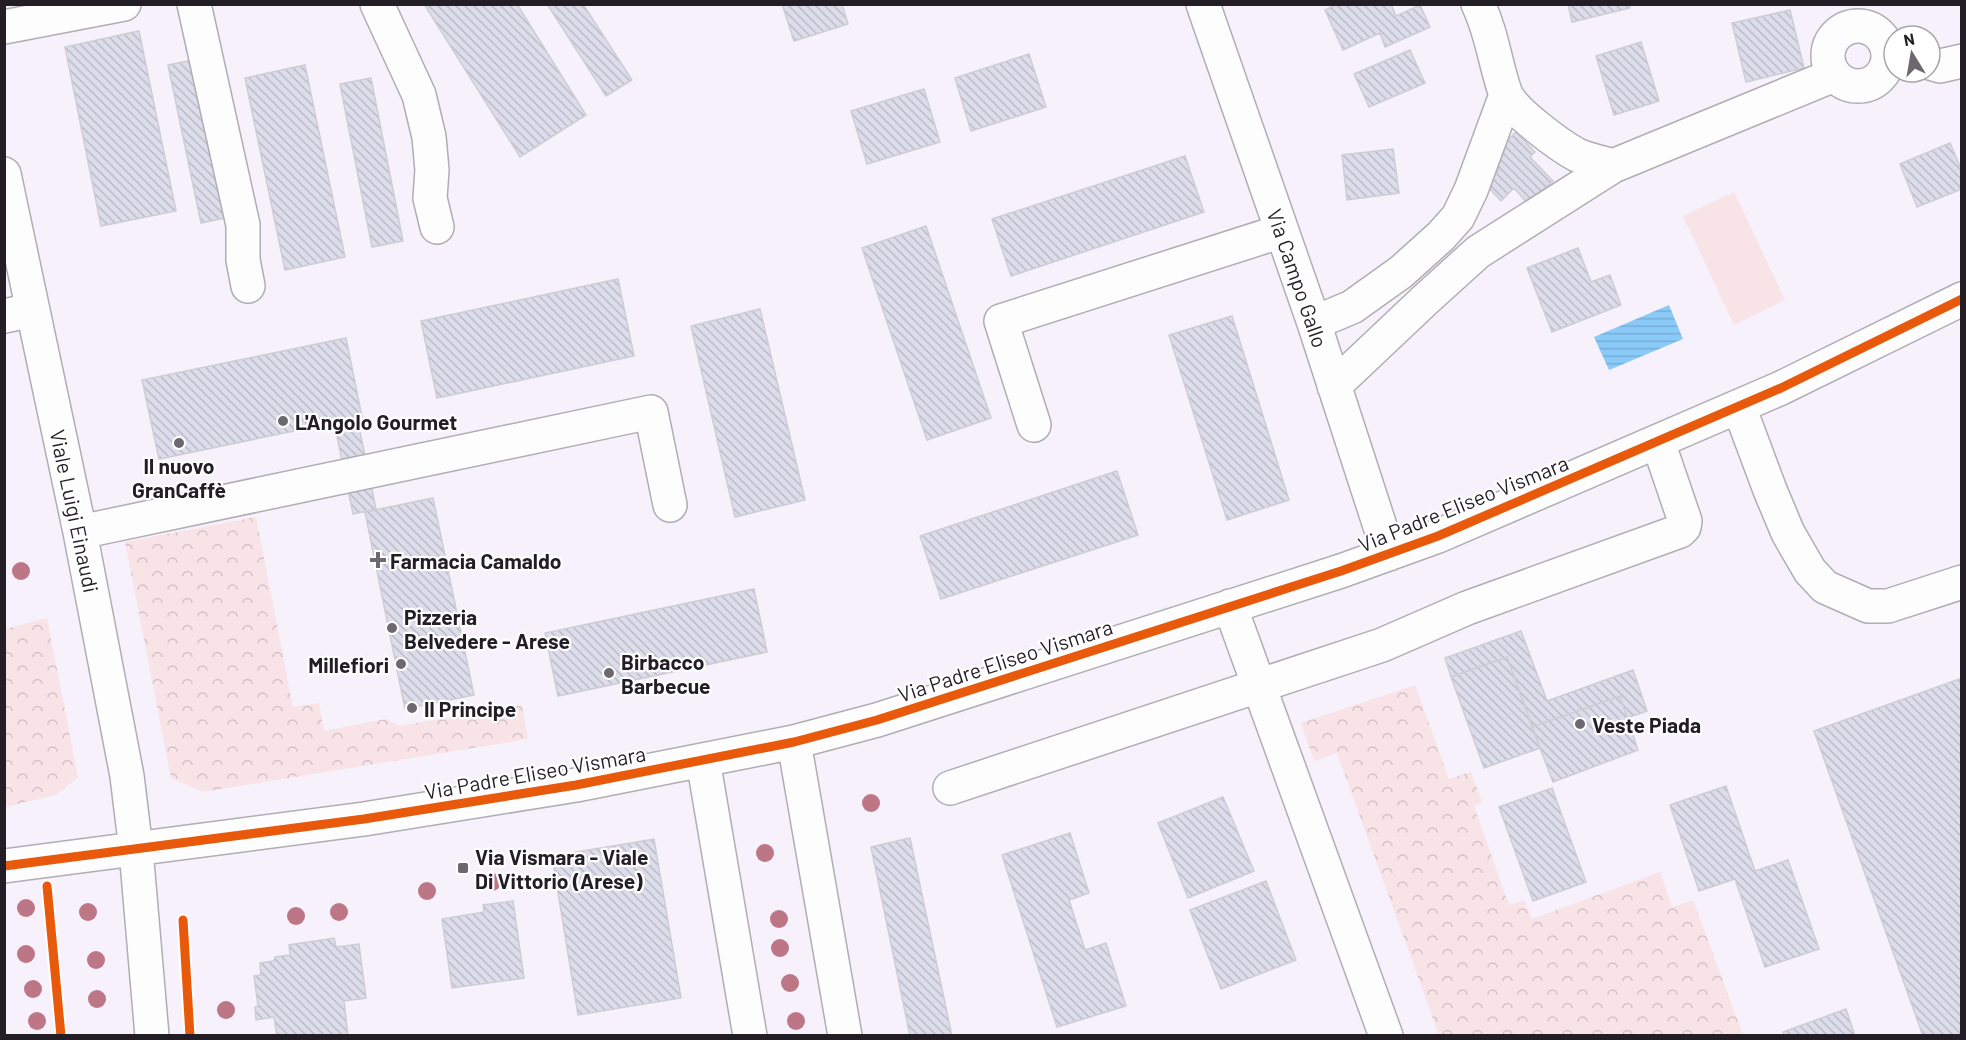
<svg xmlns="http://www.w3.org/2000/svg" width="1966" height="1040" viewBox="0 0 1966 1040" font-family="Barlow,sans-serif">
<defs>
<pattern id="park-crowns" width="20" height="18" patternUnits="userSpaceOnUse" patternTransform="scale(1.5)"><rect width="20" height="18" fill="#f8e3e7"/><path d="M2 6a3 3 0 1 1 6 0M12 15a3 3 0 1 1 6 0" fill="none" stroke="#d4c2c6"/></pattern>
<pattern id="water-rules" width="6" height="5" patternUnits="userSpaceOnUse" patternTransform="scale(1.5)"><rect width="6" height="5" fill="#8acaf9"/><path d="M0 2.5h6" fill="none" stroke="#77add5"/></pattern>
<pattern id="building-back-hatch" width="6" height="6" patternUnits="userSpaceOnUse" patternTransform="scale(1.5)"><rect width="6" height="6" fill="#dcdcea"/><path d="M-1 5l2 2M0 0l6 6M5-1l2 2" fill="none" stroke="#bcbcc9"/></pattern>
</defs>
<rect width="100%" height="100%" fill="#f6f1fa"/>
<path fill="#f8e3e7" d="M1734,192L1785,300L1734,325L1683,216Z"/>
<path fill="url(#park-crowns)" d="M256,517L293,707L319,703L324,731L386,719L399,726L522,705L528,739L203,792L171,778L125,542Z
M47,618L78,777L56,795L5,807V629Z
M1415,685L1449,779L1471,772L1482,802L1474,806L1509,905L1524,900L1532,919L1660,872L1672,907L1693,900L1743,1035H1439L1337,753L1314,761L1301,723Z"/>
<path fill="url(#water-rules)" d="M1669,305L1683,339L1609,370L1594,337Z"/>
<path fill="url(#building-back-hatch)" stroke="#cecdd5" stroke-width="1.5" d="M424,4H517L586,115L520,157Z
M547,4H583L632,80L606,96Z
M782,4H842L848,24L794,41Z
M1337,4H1391L1396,16L1420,5L1430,27L1385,47L1380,33L1343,50L1325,10Z
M1568,4H1629L1630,8L1572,22Z
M1790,10L1804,68L1746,82L1732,23Z
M139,31L176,211L101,226L65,47Z
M1641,42L1659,101L1614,115L1596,56Z
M1410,50L1425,83L1369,107L1354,74Z
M1029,54L1046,107L971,131L955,78Z
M197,59L230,217L201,223L168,65Z
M305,65L345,257L285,270L245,78Z
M371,78L403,241L372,247L340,84Z
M924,89L940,142L867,164L851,111Z
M1516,132L1535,152L1530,157L1553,181L1528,204L1514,188L1501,201L1485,184L1499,171L1488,159Z
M1950,143L1962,171V189L1917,207L1900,164Z
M1393,149L1399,193L1347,200L1342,155Z
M1185,156L1204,212L1011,276L992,219Z
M926,226L991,418L927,440L862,248Z
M1578,248L1591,282L1610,275L1621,305L1552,332L1527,268Z
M618,279L634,356L437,398L421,321Z
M760,309L805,500L735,517L691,326Z
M1232,316L1289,500L1227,520L1169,335Z
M346,338L362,417L159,459L142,380Z
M357,417L376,509L353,514L334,422Z
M1117,471L1138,535L941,599L920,536Z
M433,498L474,695L405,709L365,512Z
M754,589L767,652L558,696L545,633Z
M1521,631L1547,701L1633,670L1647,711L1627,718L1620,696L1532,727L1507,657L1451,677L1445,658Z
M1507,657L1540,748L1484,768L1451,677Z
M1962,678V1036H1923L1814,731Z
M1620,696L1638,750L1553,782L1532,727Z
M1726,786L1755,871L1788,860L1819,949L1765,967L1735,879L1699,891L1670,805Z
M1552,788L1586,882L1533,901L1499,807Z
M1223,797L1254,871L1188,898L1158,823Z
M1070,833L1089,893L1069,900L1085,950L1106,943L1126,1006L1057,1027L1002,855Z
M910,838L952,1036H910L871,847Z
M654,839L681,998L578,1015L552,856Z
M1266,881L1296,960L1221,989L1190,910Z
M513,901L524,978L452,988L442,919L484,912L483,905Z
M334,938L336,947L359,944L366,998L344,1001L348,1036H277L274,1017L256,1020L255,1007L258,1006L254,976L261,975L260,963L274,961L275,957L290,955L289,945Z
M1846,1009L1855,1036H1784L1783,1032Z"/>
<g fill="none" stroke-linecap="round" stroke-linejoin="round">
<g stroke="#b1adb4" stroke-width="36">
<path id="minor" d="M194,4L243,225V260L248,286
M377,4L419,95L429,137L432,170L430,198L437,227
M1203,4L1314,323L1389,554
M1478,4C1492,33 1495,63 1505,92C1512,111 1559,145 1577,155C1588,160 1601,162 1613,166L1834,75
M1828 56a30 30 0 1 1 60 0a30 30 0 1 1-60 0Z
M4,27L124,4
M1930,63L1940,66L1962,61
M4,174L80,532L127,776L136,850L152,1036
M4,316L33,310
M1314,323L1352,307L1401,272L1441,236L1458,217L1471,190L1506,95
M1334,386L1425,300L1478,252L1613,166
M1739,407L1770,490L1788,533L1810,571L1825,587L1868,606H1888L1962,582
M1034,425L1001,321L1282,231
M80,532L651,412L670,505
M1230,606L1386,1036
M794,742L845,1036
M703,760L750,1036
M950,788L1382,645L1467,608L1680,531L1684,527L1685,521L1658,442
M4,866L364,819L576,785L794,742L877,720L1341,571L1438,536L1781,388L1962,299"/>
</g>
<use href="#minor" stroke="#fefdfe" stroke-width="33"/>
<g stroke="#fff" stroke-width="13">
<path id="cycleway" d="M4,866L364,819L576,785L794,742L877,720L1341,571L1438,536L1781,388L1962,299
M47,886L61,1036
M183,920L190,1036"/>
</g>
<use href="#cycleway" stroke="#e8590c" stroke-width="9"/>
</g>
<g fill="#bd7686">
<circle cx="21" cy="571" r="9"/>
<circle cx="871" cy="803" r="9"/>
<circle cx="765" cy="853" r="9"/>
<circle cx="492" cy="882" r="9"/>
<circle cx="427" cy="891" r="9"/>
<circle cx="26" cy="908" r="9"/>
<circle cx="88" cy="912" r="9"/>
<circle cx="339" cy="912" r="9"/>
<circle cx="296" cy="916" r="9"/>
<circle cx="779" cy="919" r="9"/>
<circle cx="780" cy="948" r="9"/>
<circle cx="26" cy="954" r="9"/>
<circle cx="96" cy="960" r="9"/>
<circle cx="790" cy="983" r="9"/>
<circle cx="33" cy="989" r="9"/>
<circle cx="97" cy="999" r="9"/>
<circle cx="226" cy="1010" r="9"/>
<circle cx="37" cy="1021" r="9"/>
<circle cx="796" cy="1021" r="9"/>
</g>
<g fill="#6d6870" stroke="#fff" stroke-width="2">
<circle cx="283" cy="421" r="6"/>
<circle cx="179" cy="443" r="6"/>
<path d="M375 551h6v6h6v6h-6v6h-6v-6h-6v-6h6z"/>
<circle cx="392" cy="628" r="6"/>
<circle cx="401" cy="664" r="6"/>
<circle cx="609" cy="673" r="6"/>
<circle cx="412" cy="708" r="6"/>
<circle cx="1580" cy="724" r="6"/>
<rect x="457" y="862" width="12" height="12" rx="3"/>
</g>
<g text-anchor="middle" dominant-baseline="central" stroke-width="4.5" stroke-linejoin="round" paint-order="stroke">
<g font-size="21" fill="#231e26" stroke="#fff">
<text transform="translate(1298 278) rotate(71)">Via Campo Gallo</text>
<text transform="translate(1463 503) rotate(-22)">Via Padre Eliseo Vismara</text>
<text transform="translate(75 511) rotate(78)">Viale Luigi Einaudi</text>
<text transform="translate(1005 660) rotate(-18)">Via Padre Eliseo Vismara</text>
<text transform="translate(535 772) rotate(-10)">Via Padre Eliseo Vismara</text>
</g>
<g font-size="21" font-weight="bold" fill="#231e26" stroke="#fff" text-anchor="start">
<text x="295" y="421">L'Angolo Gourmet</text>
<text x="179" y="465" text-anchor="middle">Il nuovo<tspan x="179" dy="24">GranCaffè</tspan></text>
<text x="390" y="560">Farmacia Camaldo</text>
<text x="404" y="616">Pizzeria<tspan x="404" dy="24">Belvedere - Arese</tspan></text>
<text x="621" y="661">Birbacco<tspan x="621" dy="24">Barbecue</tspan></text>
<text x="389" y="664" text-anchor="end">Millefiori</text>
<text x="424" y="708">Il Principe</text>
<text x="1592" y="724">Veste Piada</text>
<text x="475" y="856">Via Vismara - Viale<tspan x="475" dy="24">Di Vittorio (Arese)</tspan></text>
</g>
</g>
<rect width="1966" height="1040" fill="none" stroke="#231e26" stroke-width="12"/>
<g transform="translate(1912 54) rotate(349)"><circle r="28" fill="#ffffff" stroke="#a7a5a8" stroke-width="1.5"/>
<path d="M0-4.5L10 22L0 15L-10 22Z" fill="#6d6870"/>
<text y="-9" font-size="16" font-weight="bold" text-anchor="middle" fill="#231e26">N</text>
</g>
</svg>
